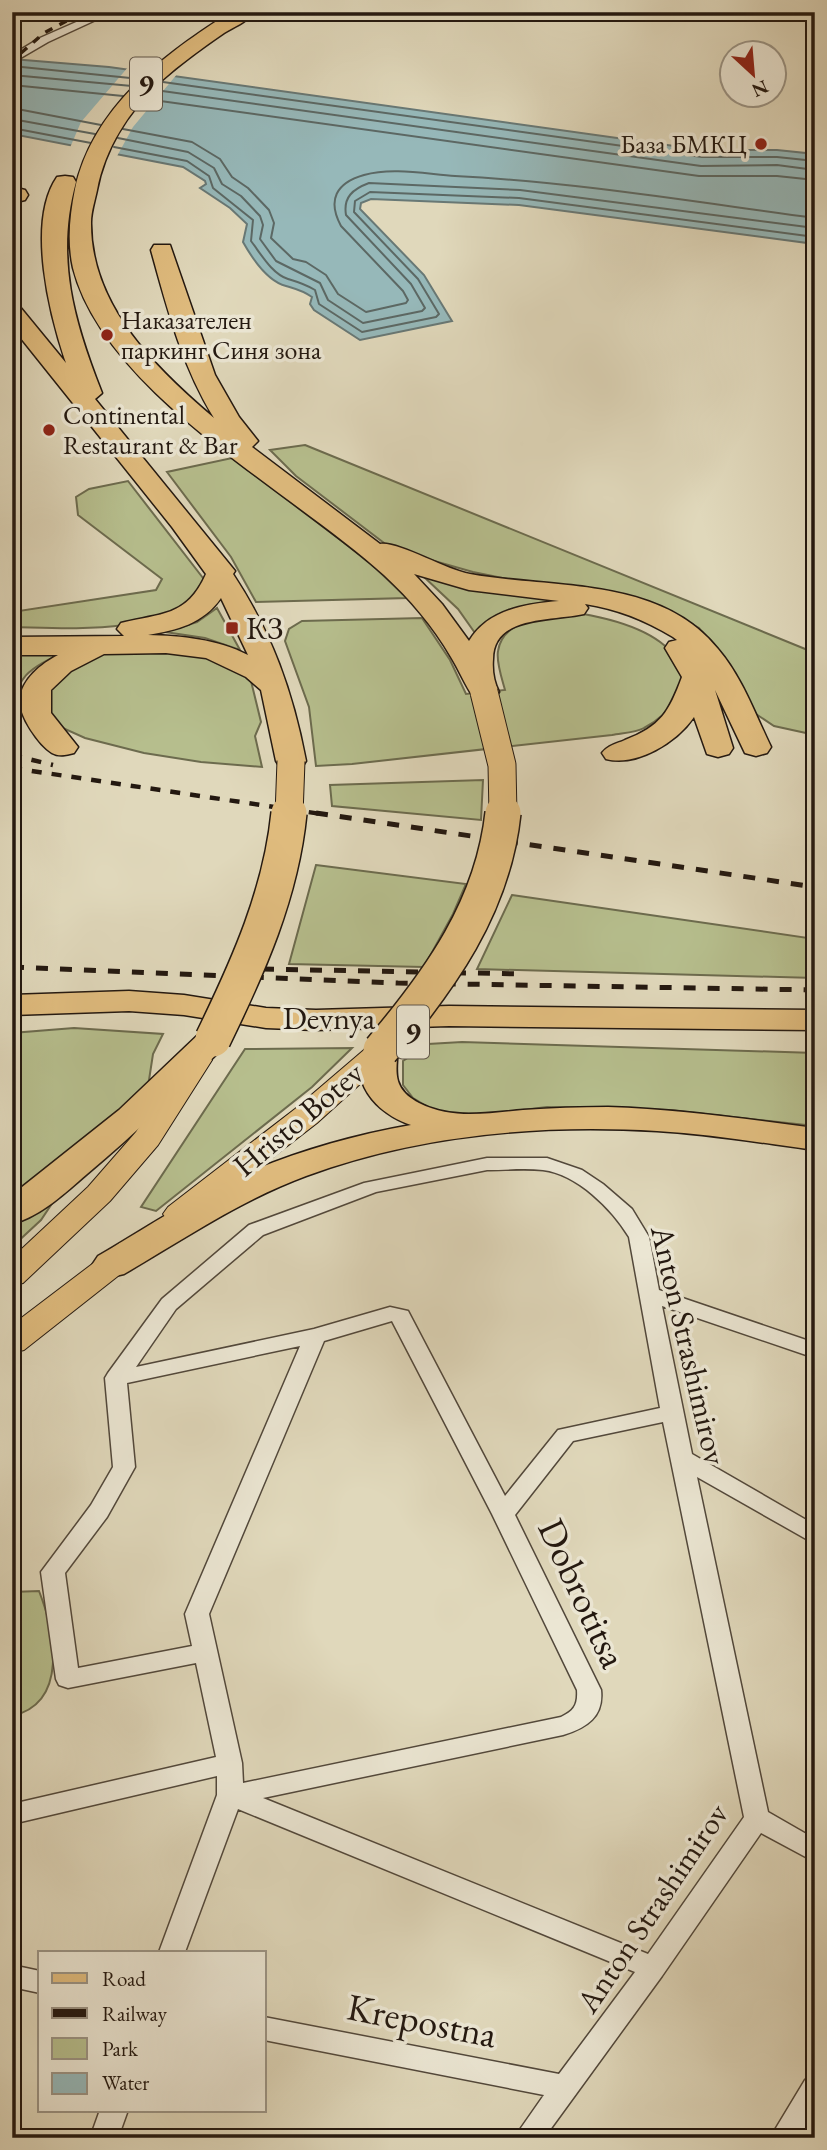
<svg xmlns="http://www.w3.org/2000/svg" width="827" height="2150" viewBox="0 0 827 2150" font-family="'EB Garamond',serif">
<rect width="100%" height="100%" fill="#e0d8bb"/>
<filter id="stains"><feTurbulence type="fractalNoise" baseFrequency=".00286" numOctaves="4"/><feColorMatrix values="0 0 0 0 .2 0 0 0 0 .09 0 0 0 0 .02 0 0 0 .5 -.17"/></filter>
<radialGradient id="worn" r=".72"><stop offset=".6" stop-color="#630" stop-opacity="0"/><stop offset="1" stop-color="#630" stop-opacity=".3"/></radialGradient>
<path fill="#b6be8d" stroke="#6c6b4e" stroke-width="2" d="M305,445L815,653V735L774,726L753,712L722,657L699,628L670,612L473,572L392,549L296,476L270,450Z
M232,458L367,560L407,598L256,602L231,557L167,472Z
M128,481L203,578V591C163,636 68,628 12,627V612L156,590L162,579L78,515L76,497L89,489Z
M423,576L560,600C523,606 503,607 475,633L458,609Z
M217,608L240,650L205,638L165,632L197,622Z
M572,612C604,617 655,628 675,657C693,686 669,715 644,728C635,733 622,733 612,735L352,764L316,766L309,707L285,641L289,629L302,621L422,618L450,660L466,694L505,690C502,679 496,662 498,651C503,618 546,618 572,612Z
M171,648L238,667L251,681L261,722L255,736L262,767L201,762L144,753L85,738L56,725L46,711L51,681L88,657L123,649Z
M69,650C37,665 7,676 20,716L12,712V654Z
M483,780L481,820L332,806L330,785Z
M316,865L466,884L453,914L424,967L289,964Z
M512,895L815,939V978L477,969Z
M74,1028L163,1034L153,1054L147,1093L12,1199V1033Z
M462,1042L815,1053V1126L669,1110L547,1107L490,1114L438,1113L413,1098L403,1085V1061L428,1044Z
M352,1048L312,1087L156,1211L141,1207L245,1049Z
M42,1202H53L41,1220L12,1247V1224Z
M39,1591C55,1632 69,1703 12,1716V1592Z"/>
<path fill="#96b8b9" stroke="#687875" stroke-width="2" d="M12,59L109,67L703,150H777L815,154V244L519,205L371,199L361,203L360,209L424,275L452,321L360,340L314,310L310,304L312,297C302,290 296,289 286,286C267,281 252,258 243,242L247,224L230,208L200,188L206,184L205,181L183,167L12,134Z"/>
<path fill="#e0d8bb" d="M129,66L178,73L133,127L116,158L69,150L81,122Z"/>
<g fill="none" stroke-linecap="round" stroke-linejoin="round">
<path stroke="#5c6864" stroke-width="2" d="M12,66L140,79
M12,75L132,86
M163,82L702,157H777L815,161
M12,85L123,96
M155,90L701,166L777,165L815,170
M146,99L699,176H777L815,180
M12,108L101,125
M12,119L95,134
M12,128L91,143
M123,129L192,142L220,159L232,177L248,188L269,210L274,223L271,238L293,259L306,262L326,275L338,294L366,312L406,303L408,300L403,291L341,226C327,200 336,183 364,175C392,167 426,174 455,176C575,182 695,202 815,218
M118,138L188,152L214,168L222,184L241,196L260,216L263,225L260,239L276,261L320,283L328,300L363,323L422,311L425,308L411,284L346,215C343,197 353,189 369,183L520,190L815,228
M114,147L187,161L209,176L213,188L253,220L251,241C261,254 272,274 288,279C298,282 305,284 315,290L319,304L362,332L436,317L439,314L418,279L354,212L355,201L370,192L519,198L815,237"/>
<g stroke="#52483b" stroke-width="3">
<path id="street" d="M99,12H113L48,42L12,63V55L40,38Z
M487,1158H547L582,1170L603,1184L632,1209L649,1237L659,1290L815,1343V1358L662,1306L692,1454L815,1525V1544L697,1477L768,1812L815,1839V1862L761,1833L662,1976L544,2138H514L544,2095L264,2040V2017L559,2074L635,1972L238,1809L185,1952H159L217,1795V1776L12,1824V1804L216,1757L196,1663L68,1688L59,1685L56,1679L41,1572L91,1505L113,1467L105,1378L108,1373L162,1299L249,1225L364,1183ZM487,1170C505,1170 525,1168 543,1170C577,1174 612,1209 629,1237L660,1408L558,1430L505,1496L408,1311L390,1307L314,1329L136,1367L176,1309L263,1235L376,1192ZM392,1321L492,1514L577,1690C578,1705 574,1711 561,1717L243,1783L242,1763L209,1614L324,1341ZM300,1346L185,1614L192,1646L78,1668L65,1573L107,1517L135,1467L127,1383ZM663,1422L744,1817L648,1954L263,1798L563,1735C586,1728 604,1717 601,1690L515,1515L573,1441Z
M12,1965L40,1971V1993L12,1987Z
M815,2076V2113L799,2138H770L805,2080Z
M100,2110H128L118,2138H90Z"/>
</g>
<g stroke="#231810" stroke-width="2">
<path id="primary" d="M381,1041L391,1044L396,1050L391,1056L317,1123L190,1221L179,1224L168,1221L163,1214L168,1207L295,1109L371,1044Z
M197,1051L207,1054L212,1060L158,1145L110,1201L23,1283L12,1286V1258L88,1187L136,1132L187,1054Z
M131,1240L142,1243L147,1250L142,1257L24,1350L12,1353V1325L120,1243Z"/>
</g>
<g stroke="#231810" stroke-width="3">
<path id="highway" d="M231,12H254C247,22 234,27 224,33C202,48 180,64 160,82C129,111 105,148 97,190C95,200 91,212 91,222C90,305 155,368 214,418C182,366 167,308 151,250L154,245H170L215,375L239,417L258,441L252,447L380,544C398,541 446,570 470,574C552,589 660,576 718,649C742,677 755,714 771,747L767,753L756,756L745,753L715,690L733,748L729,754L718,757L707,754L694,717C677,742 637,767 606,759L602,753C608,745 616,744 625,740C661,726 669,712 682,677L665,648L669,642L677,640L673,637C645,620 618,609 585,604L588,608L584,614C554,621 493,615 493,659C492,671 494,682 499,692L494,698L484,701L474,698C465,685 459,670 451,657C433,626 410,599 384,575C291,491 105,393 73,268C67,241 70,215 75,189C93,107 164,54 231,12ZM414,574L469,590L559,601C526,604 488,609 469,641L442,604Z
M65,176L73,177L76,182C55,258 74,322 102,393L95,399L235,571L233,574C272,633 293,693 306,761L302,767L291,770L280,767L276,761L261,690L246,677L206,658L166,653L104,654L71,671L51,690V713L78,747L74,753C67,755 59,757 52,753C39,745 18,715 20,699C22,679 41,664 58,655H12V637L124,636L117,629L121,623C161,613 187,617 206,574L172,527L12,327V305L20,307L66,363C50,316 26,222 57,177ZM221,598L248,655C217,639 182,636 148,635C177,630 203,624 221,598Z
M17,188L25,190L28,195L25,200L12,203V189Z
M129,991L184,995L266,1008L316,1010L449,1006L815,1010V1030L449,1026L316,1030L266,1028L184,1015L129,1011L12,1015V995Z
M213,1029L225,1032L230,1039L225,1046C180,1090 136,1133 87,1174C65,1193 41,1216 12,1224V1195L119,1110L201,1032Z
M381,1040L393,1043L398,1050C395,1075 394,1090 419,1103C453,1120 487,1113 523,1110C551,1108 580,1107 608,1107C678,1109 746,1119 815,1128V1150C762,1143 710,1134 657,1131C540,1124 417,1135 306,1176C241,1200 184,1239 124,1274L111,1277L98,1274L92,1265L98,1256C136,1234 173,1209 213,1189C274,1158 343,1137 411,1125C377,1114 344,1079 369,1043Z"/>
</g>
<use href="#street" fill="#ebe6d3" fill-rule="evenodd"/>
<use href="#primary" fill="#e0bc7e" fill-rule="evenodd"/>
<use href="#highway" fill="#e0bc7e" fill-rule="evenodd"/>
<path stroke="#231810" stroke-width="3.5" stroke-dasharray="8 8" stroke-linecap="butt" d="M21,53L44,33L83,12"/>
<path stroke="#231810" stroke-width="4.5" stroke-dasharray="10 10" stroke-linecap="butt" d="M12,755L53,765
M12,768L328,815"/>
<path stroke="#231810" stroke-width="5" stroke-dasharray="12 12" stroke-linecap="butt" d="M316,813L815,887
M12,967L398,983L815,990
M262,969L524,974"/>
<g stroke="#231810" stroke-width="29" stroke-linecap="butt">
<path id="highway-bridge-far1" d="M484,692L502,765L503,815
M289,815L291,761"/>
</g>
<g stroke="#231810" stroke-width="38" stroke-linecap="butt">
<path id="highway-bridge" d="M213,1039C248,967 281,894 289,813
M381,1050C440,980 493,907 503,813"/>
</g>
<use href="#highway-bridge-far1" stroke="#e0bc7e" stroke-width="27"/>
<use href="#highway-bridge" stroke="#e0bc7e" stroke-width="35"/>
</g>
<g fill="#8f2418" stroke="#ebe6d3" stroke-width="2.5">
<circle cx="761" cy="144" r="7"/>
<circle cx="107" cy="335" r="7"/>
<circle cx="49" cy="430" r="7"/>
<rect x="225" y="621" width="14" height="14" rx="3.5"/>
</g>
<g text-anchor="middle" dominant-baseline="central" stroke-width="7" stroke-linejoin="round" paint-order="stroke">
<g font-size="26" fill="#231810" stroke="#ebe6d3" text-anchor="start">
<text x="747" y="144" text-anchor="end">База БМКЦ</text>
<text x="121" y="320">Наказателен<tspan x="121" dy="30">паркинг Синя зона</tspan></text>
<text x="63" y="415">Continental<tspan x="63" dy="30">Restaurant &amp; Bar</tspan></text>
</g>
<g fill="#ebe6d3" stroke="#5f564a" stroke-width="2">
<rect x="130" y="57.5" width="32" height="53" rx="5"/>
<rect x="397" y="1005.5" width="32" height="53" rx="5"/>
</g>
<g font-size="30" font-weight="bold" fill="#231810">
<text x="146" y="84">9</text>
<text x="413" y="1032">9</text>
</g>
<g font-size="32" fill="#231810" stroke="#ebe6d3" text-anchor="start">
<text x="246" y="628">КЗ</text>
</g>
<g font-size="32" fill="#231810" stroke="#ebe6d3">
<text x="329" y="1018">Devnya</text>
<text transform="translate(298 1119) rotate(-40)">Hristo Botev</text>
<text transform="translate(689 1345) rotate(77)">Anton Strashimirov</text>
<text transform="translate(652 1908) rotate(-56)">Anton Strashimirov</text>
</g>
<g font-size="38" fill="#231810" stroke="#ebe6d3">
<text transform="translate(583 1593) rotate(65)">Dobrotitsa</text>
<text transform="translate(422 2020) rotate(11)">Krepostna</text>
</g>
</g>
<rect width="827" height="2150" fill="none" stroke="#e0d8bb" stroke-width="42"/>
<rect x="14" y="14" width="799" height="2122" fill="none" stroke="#231810" stroke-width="3.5"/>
<rect x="21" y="21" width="785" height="2108" fill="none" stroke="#231810" stroke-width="2"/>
<rect x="38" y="1951" width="228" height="161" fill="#ebe6d3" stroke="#9b9485" stroke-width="2"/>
<rect x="52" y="1973" width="35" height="10" fill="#e0bc7e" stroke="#9b9485" stroke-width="2"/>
<text x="102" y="1986" font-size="21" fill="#231810">Road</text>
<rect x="52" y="2008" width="35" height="10" fill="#231810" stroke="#9b9485" stroke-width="2"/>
<text x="102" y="2021" font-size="21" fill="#231810">Railway</text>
<rect x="52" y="2038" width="35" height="21" fill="#b6be8d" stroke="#9b9485" stroke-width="2"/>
<text x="102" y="2056" font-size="21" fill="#231810">Park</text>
<rect x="52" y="2073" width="35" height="21" fill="#96b8b9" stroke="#9b9485" stroke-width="2"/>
<text x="102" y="2090" font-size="21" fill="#231810">Water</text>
<g transform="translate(753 74) rotate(154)"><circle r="33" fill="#ebe6d3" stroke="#9b9485" stroke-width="2"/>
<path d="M0-5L12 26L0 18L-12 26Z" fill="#8f2418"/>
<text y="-10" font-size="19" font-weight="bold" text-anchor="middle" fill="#231810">N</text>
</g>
<rect width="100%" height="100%" filter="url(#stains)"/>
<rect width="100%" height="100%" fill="url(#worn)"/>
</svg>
